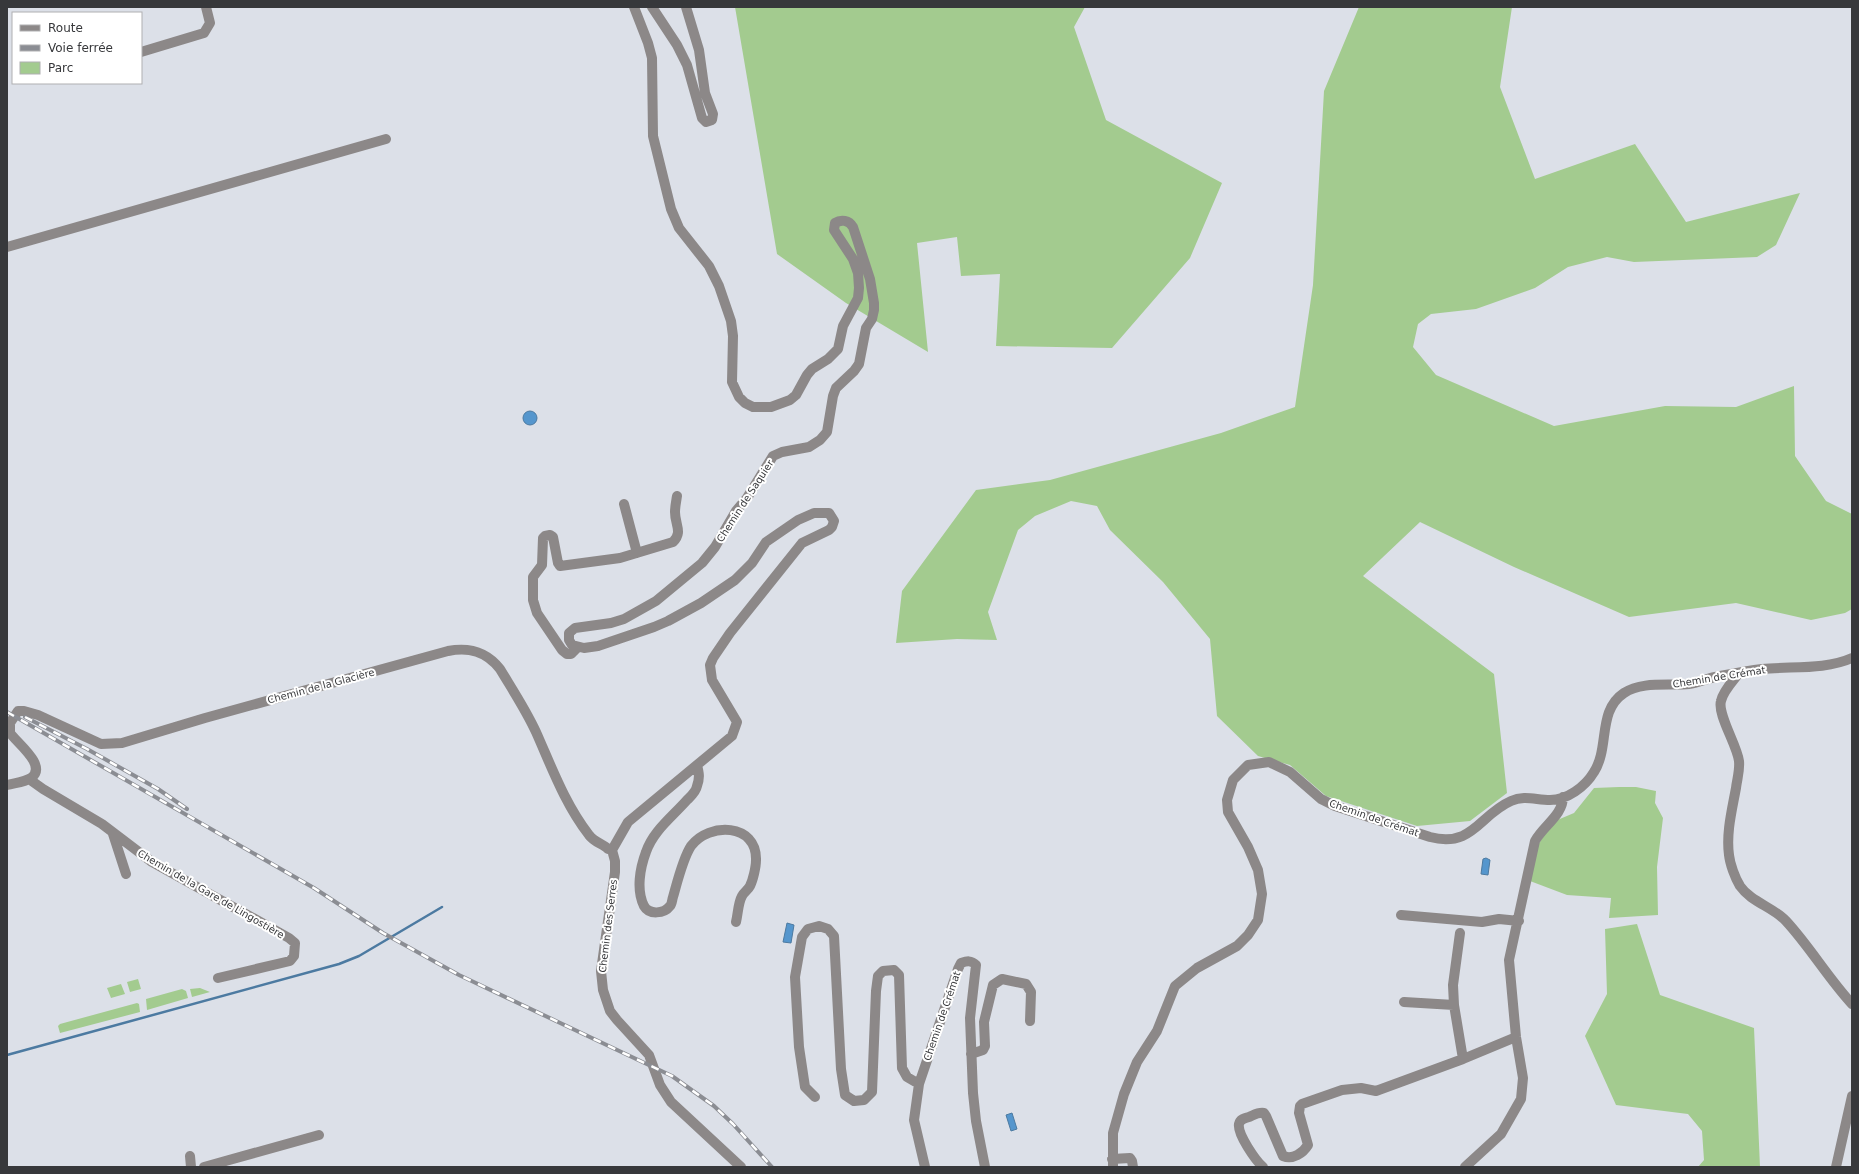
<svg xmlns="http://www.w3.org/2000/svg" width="1859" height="1174" viewBox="0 0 1859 1174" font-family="'DejaVu Sans',sans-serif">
<rect width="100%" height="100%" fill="#dce0e8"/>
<path fill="#a3cb8f" d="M735,7H1085L1074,27L1106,120L1222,183L1190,258L1112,348L996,346L1000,274L961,276L957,237L917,243L928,352L846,303L777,254Z
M1359,7H1512L1500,87L1535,179L1635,144L1686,222L1800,193L1776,245L1757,257L1634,262L1607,257L1568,267L1535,288L1476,309L1431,314L1418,324L1413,347L1436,375L1554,426L1665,406L1736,407L1794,386L1795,456L1826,501L1852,514V609L1845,613L1811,620L1736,603L1629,617L1514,567L1420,522L1363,576L1494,674L1507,793L1470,821L1417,826L1326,796L1290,765L1258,756L1217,716L1210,639L1163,582L1110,530L1097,506L1071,501L1035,516L1018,530L988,612L997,640L957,639L896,643L902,591L976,490L1050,480L1221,433L1295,407L1313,285L1324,91Z
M1619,787H1636L1656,791L1655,803L1663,818L1657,867L1658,915L1609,918L1611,898L1567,895L1530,881L1538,845L1545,834L1555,821L1574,813L1594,788Z
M1637,924L1660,995L1754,1028L1760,1167H1698L1704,1160L1702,1131L1688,1114L1616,1105L1585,1036L1607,994L1605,929Z
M138,979L141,989L130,992L127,982Z
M121,984L125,994L111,998L107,988Z
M200,988L210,992L192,997L190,989Z
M182,989L186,991L188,998L147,1010L146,999Z
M137,1003L139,1004L140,1012L60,1033L58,1026L60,1024Z"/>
<path fill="#5596cd" stroke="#4c7aa1" d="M523 418a7 7 0 1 1 14 0a7 7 0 1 1-14 0Z
M1486,858L1490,860L1488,875L1481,874L1483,859Z
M787,923L794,925L791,943L783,942Z
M1012,1113L1017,1129L1011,1131L1006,1115Z"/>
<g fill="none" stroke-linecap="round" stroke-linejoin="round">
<path stroke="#4c7aa1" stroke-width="2.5" d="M7,1055L339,964L359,956L442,907"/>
<path stroke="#8c8888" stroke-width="10" d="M652,7L677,45L687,65L702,118L706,122L712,120L713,114L705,93L699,50L686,7
M141,52L204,33L210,23L206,7
M7,247L386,139
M624,504L637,553
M577,648L571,654H567L562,650L537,613L533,600V577L542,565L543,538L545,536L550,535L553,537L558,563L560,566L620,558L673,542C683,532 675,525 675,512C675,507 676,502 677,496
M1739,673C1733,681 1723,691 1721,701C1717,714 1737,745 1739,761C1740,771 1737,779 1736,788C1732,810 1726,833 1729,855C1730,864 1735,878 1740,886C1751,902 1773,907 1786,921C1810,947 1828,978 1852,1004
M697,765C699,773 700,778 697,786C696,792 691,796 687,800C672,817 653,831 646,852C640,868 636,890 644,906C649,915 664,914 670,906C672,904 672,900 673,897C677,883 683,858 691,846C709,822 757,823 756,860C756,867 753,880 750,886C748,890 744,892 742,896C738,903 738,914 736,922
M29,779L43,789L102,824L152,862L289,938L295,943L294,956L290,961L218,978
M7,785C14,783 25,782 31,778C48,766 17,743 10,733V723L18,711H24L38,715L101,744L122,743L205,718L448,651C469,647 486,651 500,669C512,689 526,710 536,732C552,768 565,804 589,835C594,842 603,844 608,849L612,850
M113,834L126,874
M612,850L628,822L732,736L737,722L712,680L710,665L713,658L730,633L802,543L829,530L832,527L834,521L829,513H814L798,520L766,542L752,563L735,580L701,603L668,621L654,627L598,646L584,648L572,645L569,640V633L575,628L611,623L624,619L656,601L702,563L715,547L736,511L747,498L773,456L782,452L809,447L820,440L827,432L833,396L836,388L854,371L859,364L866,328L872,319L874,310V303L870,279L853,227C849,220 841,219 835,223L834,230L853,259L858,273L859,288L858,298L843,326L838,349L828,359L812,369L807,375L796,395L790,400L771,407H753L745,403L739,397L732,382L733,336L731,321L719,286L709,266L679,228L671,209L653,136L652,58L648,43L634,7
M612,850L615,861V872L601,971L603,990L610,1011L617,1020L649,1055L660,1085L671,1102L741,1167
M1401,915L1482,922L1499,919L1519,921
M1460,933L1453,985L1454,1005L1463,1059
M1404,1002L1454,1005
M971,1054L983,1050L985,1046L984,1022L993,985L1002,979L1026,984L1031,992L1030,1021
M815,1097L805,1087L799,1047L795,977L802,937L808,929L819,926L828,929L834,936L841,1069L845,1095L854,1101L864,1100L872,1092L876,991L878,976L883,971L894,970L899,975L902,1068L907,1077L919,1084
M190,1156L191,1167
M1112,1159L1130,1158L1132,1161L1133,1167
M204,1167L319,1135
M925,1167L914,1120L919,1084L958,969L961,963C967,961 971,960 976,965L970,1018L973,1093L976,1121L985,1167
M1113,1167V1133L1124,1094L1137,1062L1157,1031L1175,986L1197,968L1237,946L1248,935L1258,920L1262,894L1258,870L1248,847L1228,812L1227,800L1233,780L1248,765L1269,762L1290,772L1321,799L1335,806L1430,837C1473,848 1479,815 1511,801C1524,795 1536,800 1550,800C1567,800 1585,787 1594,772C1610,747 1597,711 1624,693C1642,681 1668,686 1689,684C1697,683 1706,679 1715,677C1731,674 1746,671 1762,669C1792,666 1825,670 1852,658
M1263,1167C1256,1161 1237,1134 1239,1124C1240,1119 1245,1118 1249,1117C1254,1115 1258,1112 1264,1113L1266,1116L1283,1156C1293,1160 1303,1153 1308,1145L1299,1113L1300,1106L1302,1104L1342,1090L1361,1088L1376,1091L1463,1059L1516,1037
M1465,1167L1501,1134L1521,1099L1523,1078L1516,1037L1509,960L1535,841C1543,826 1563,815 1563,797
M1836,1167L1852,1096"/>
<g stroke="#8b8d93" stroke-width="4">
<path id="rail" d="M7,712L314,888L383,933L459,975L672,1076L714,1106L733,1124L772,1167
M25,717L87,749L158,789L187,809"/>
</g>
<use href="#rail" stroke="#fff" stroke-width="2.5" stroke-dasharray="8" stroke-linecap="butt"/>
</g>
<g text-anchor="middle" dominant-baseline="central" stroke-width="4" stroke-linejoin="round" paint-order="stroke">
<g font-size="10" fill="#37383b" stroke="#fff">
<text transform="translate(745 501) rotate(-57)">Chemin de Saquier</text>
<text transform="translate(1719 677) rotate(-9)">Chemin de Crémat</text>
<text transform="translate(321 686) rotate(-15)">Chemin de la Glacière</text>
<text transform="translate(1374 818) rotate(19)">Chemin de Crémat</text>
<text transform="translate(211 894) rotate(30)">Chemin de la Gare de Lingostière</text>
<text transform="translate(608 926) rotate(-83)">Chemin des Serres</text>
<text transform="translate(942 1016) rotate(-71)">Chemin de Crémat</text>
</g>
</g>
<rect width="1859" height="1174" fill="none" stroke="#37383b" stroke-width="16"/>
<rect x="12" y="12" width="130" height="72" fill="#ffffff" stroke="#afafb1"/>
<rect x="20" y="25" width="20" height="6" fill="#8c8888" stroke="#afafb1"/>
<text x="48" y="32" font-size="12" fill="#37383b">Route</text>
<rect x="20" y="45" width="20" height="6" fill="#8b8d93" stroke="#afafb1"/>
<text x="48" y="52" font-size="12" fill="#37383b">Voie ferrée</text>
<rect x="20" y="62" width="20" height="12" fill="#a3cb8f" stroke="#afafb1"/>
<text x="48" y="72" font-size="12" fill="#37383b">Parc</text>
</svg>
